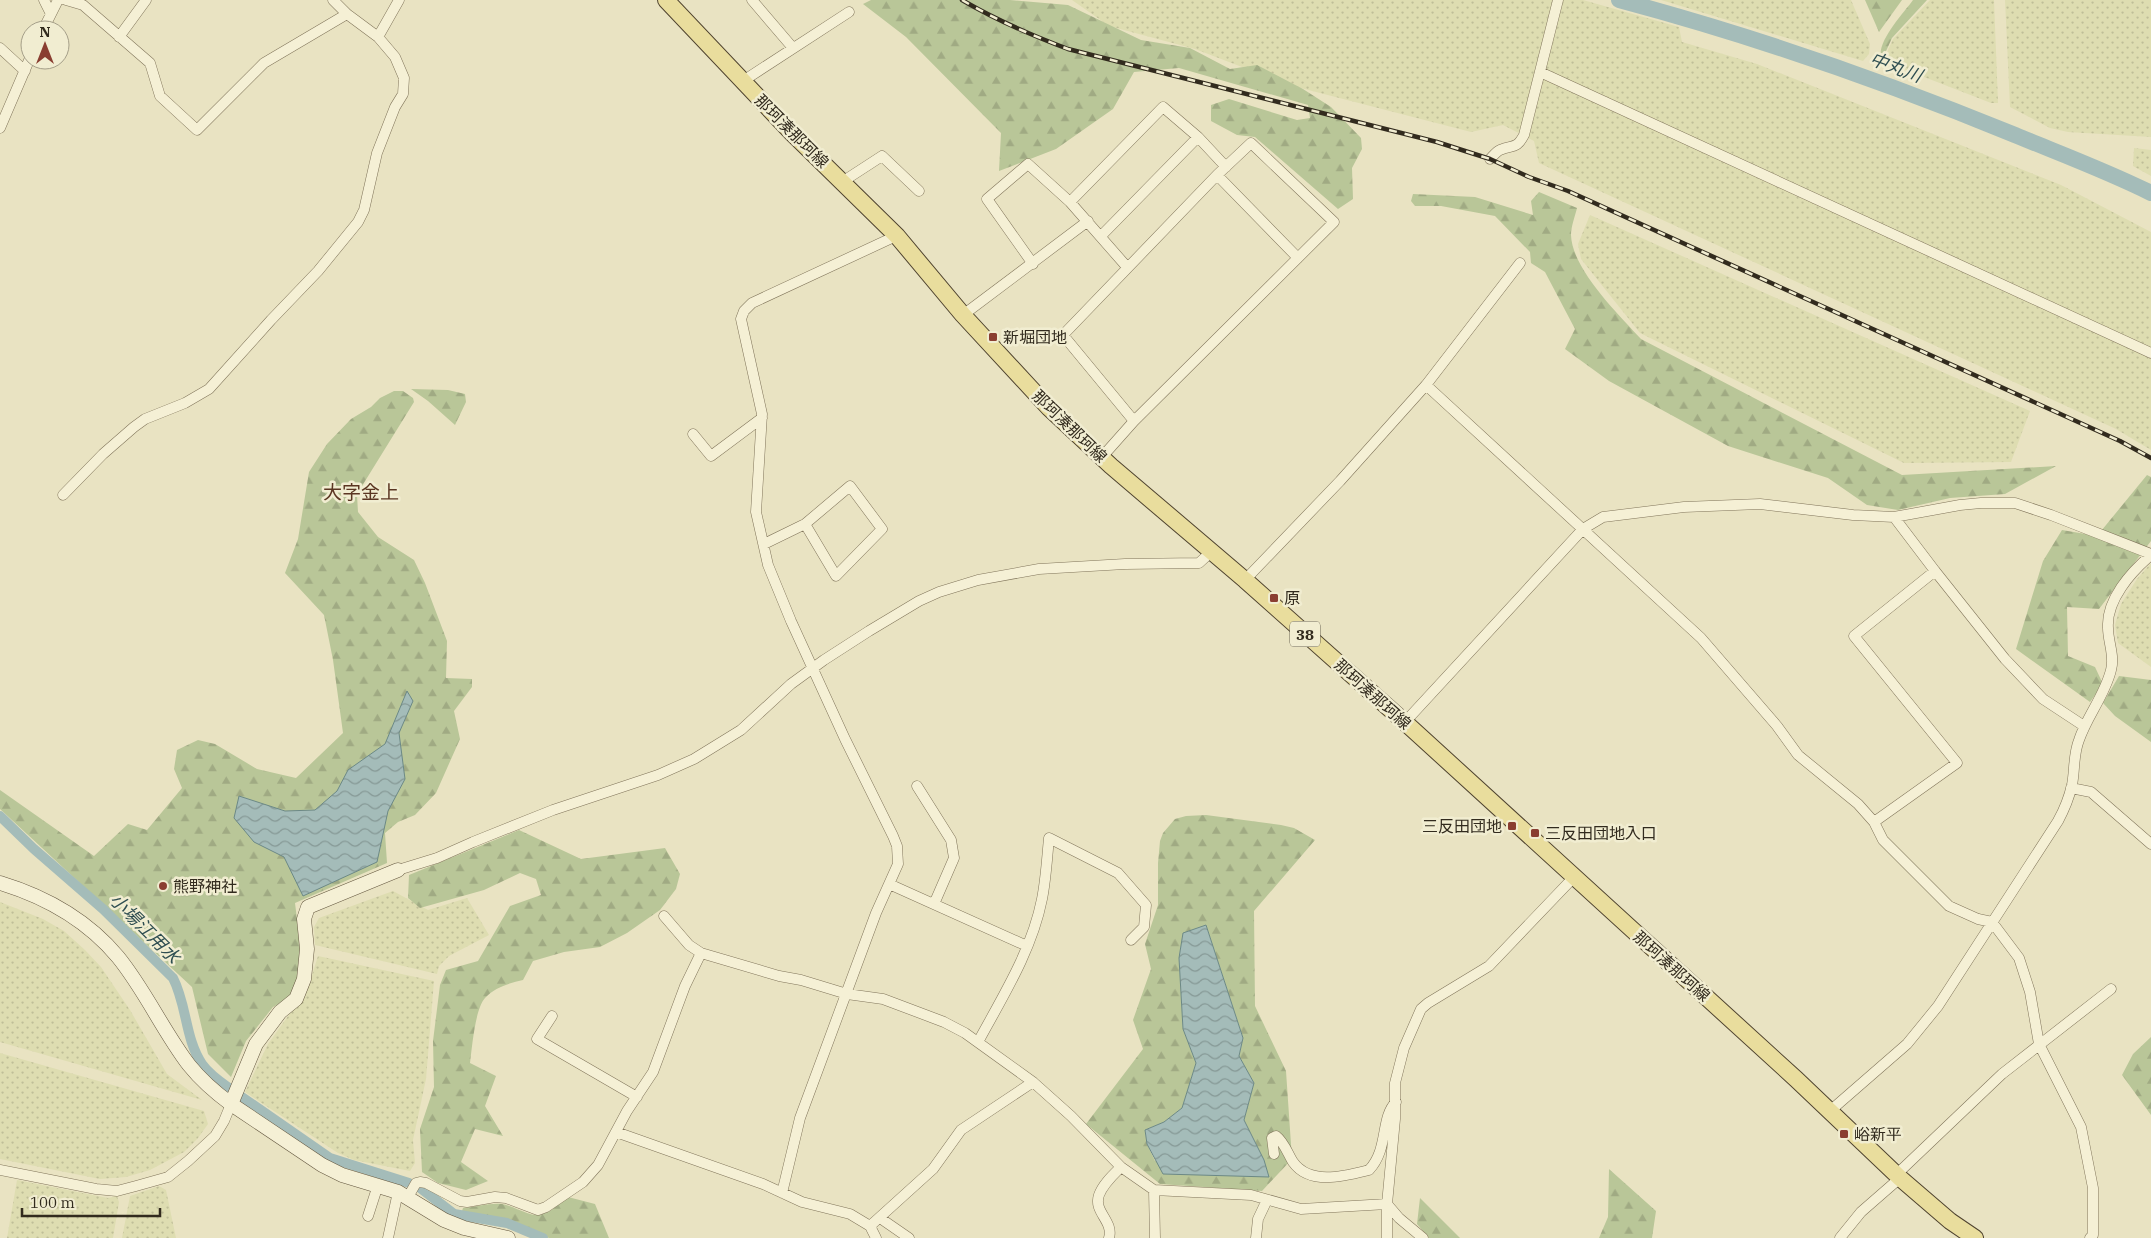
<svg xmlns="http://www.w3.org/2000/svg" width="2151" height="1238" viewBox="0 0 2151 1238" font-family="'IBM Plex Serif','Noto Sans JP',serif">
<defs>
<pattern id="farmland-dots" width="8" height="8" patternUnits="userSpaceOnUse" patternTransform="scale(1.25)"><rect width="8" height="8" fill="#deddb1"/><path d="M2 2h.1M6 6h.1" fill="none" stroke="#bfbe98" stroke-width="1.8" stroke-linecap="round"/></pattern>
<pattern id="forest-firs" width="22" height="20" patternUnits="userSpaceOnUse" patternTransform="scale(1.25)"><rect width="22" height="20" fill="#b9c698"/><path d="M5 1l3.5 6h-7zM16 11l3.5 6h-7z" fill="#a0aa83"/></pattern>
<pattern id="water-waves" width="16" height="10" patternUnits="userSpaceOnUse" patternTransform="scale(1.25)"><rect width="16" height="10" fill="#a4bcb9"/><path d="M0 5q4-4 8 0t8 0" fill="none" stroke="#869996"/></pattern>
</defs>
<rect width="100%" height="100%" fill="#e9e3c2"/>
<path fill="url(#farmland-dots)" d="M1072,0H1583L1679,27L1682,42L1757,64L2061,185L2151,232V450L2116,429L1539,163L1534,141L1503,125L1471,132L1289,85L1195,49L1109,26Z
M1661,0H1851L1870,44L1869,54L1863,61Z
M1930,0H1994L1998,103H1991L1883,61L1893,39Z
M2005,0H2151V137L2068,132L2050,128L2010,107Z
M2134,148L2151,150V176L2133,166Z
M1590,215L2030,411L2011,462L1904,463L1640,333L1581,259L1578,244Z
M2151,563V667L2118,643L2115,625L2121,604L2137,579Z
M393,891L428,910L467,898L489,935L449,956L439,966L437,974L315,945L314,927L319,918Z
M0,902L43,919L64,931L85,950L101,967L130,1010L167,1074L202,1100L0,1042Z
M318,956L434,981L426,1079L413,1140L415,1163L410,1171L354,1160L338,1153L245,1092L268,1044L308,988Z
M0,1053L204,1111L208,1124L198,1138L184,1152L150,1170L126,1177L100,1179L0,1159Z
M17,1180L108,1198L117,1196L119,1202L113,1238H7Z
M159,1186L166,1190L176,1238H122L130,1196Z"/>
<path fill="url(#forest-firs)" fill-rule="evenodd" d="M871,0H1010L1068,5L1141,40L1190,48L1230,69L1257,65L1303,89L1331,107L1361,138L1362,149L1352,168L1353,199L1338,209L1255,137L1237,135L1211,121V105L1229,99L1297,120L1310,118L1308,105L1179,68L1134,72L1113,109L1056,149L999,171L1001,133L906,37L863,4Z
M1865,0H1902L1879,32Z
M1913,0H1927L1892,38L1882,60C1874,44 1903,14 1913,0Z
M1539,192L1577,208C1575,216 1571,227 1571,235C1572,269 1618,314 1641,339L1902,475L2056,466L2005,494L1950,498L1898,510L1867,505L1828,478L1728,446L1609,381L1565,349L1575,329L1545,272L1531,263L1530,252L1495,216L1441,206H1415L1411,201L1413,194L1475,197L1533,215L1531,201Z
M411,389L448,390L465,394L466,402L455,425L428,401Z
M394,391H403L413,398L414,402L362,486L357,495L358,512L378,537L414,560L425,583L447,641L446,678L472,679V687L454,711L460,739L436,793L415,815L398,822L385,833L387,863L295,903L301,951L295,995L273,1007L246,1041L231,1077L208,1054L192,987L0,809V790L94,856L128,824L147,830L182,788L174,769L177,750L198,740L215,744L257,769L296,778L343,733L333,660L324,615L285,573L298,539L309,472L327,444L351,419L371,407L380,398Z
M2147,475L2151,477V541L2099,609L2067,607L2068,656L2095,667L2103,684L2090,702L2016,649L2043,561L2062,530L2097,536Z
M2119,676L2151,680V742L2115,716L2103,703Z
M1206,815L1281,825L1294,828L1315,840L1254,911L1255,1006L1286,1071L1292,1159L1262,1191L1160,1184L1086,1124L1143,1049L1133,1020L1151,969L1145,944L1158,905V863L1160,841L1163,833L1175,819L1186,816ZM1206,925L1243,1038L1239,1056L1254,1083L1244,1120L1264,1160L1155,1161L1147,1144L1145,1130L1164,1122L1182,1108L1196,1063L1183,1029L1179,958L1183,934Z
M519,830L581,859L665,848L680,874L676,889L660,910L627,933L600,947L564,952L533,961L523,980C510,983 495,987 485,998C475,1009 472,1048 470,1063L496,1076L485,1106L503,1136L475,1129L461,1162L488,1181L466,1190L438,1183L422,1172L420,1129L434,1087L433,1041L440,985L446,970L478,961L510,906L541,895L536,879L520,873L484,890L420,908L408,898L409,875Z
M2151,1037V1115L2122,1075L2133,1054Z
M1609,1169L1656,1211L1652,1238H1599L1608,1217Z
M568,1197L595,1204L609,1238H549L502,1219L461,1214L463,1208C477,1207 488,1203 502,1204C512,1206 518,1210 527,1213C544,1220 556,1206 568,1197Z
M1420,1198L1460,1238H1429L1417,1224Z"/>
<path fill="url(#water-waves)" stroke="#6c8986" d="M407,691L413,701L399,733L405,779L388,811L377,862L303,896L284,857L254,842L234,818L239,796L285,811L315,810L337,791L348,770L385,744Z
M1206,925L1243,1038L1239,1056L1254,1083L1244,1120L1264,1160L1269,1177L1163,1174L1147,1144L1145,1130L1164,1122L1182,1108L1196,1063L1183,1029L1179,958L1183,933Z"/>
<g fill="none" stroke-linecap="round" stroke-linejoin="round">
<path stroke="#a4bcb9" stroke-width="10" d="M0,816L34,849L103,909L173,978C187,1005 185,1039 202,1064C209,1074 219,1081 229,1088
M239,1095L330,1158L409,1183
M419,1187L454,1214L507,1223L543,1238"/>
<path stroke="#a4bcb9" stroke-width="16" d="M1619,0C1754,36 1886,82 2015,135C2061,154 2107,171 2151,193"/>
<g stroke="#81755b" stroke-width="11">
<path id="street" d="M44,0L51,14
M66,0L83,5L150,63L160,96L197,130L264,63L347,14
M752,0L793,48
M43,30L58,0
M119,37L146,0
M378,37L399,0
M0,48L25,71
M1540,72L2151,353
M743,81L849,12
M0,128L30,58
M1490,159C1493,156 1497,151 1500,150C1513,144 1516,150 1524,135L1558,0
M1217,175L1298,258
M842,182L882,156L919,191
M1070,202L1163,107L1198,137L1226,167
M1101,236L1198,137
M1033,264L987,199L1028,164L1070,202L1127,267
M963,315L1088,221
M1426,385L1701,638L1777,726L1798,755L1858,804L1874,822L1883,840L1949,906L1978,919L1992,922L2019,958L2030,992L2039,1044L2081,1127L2093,1188V1235L2090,1238
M693,434L711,456L762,418
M1102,457L1134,421L1334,222L1251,143L1217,175L1063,335L1134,421
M63,495L103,454L134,427L145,419L185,403L209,389L271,320L318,271L358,222L364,210L377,153L395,107L403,94L404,78L395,57L378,37L347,14L333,0
M1894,517L1935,571L2005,659L2043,699L2084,726
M764,544L805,524L850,486L882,529L836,576L805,524
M1245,580L1340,481L1426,385L1520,263
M1405,722L1583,529L1603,517L1684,507L1760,504L1853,515L1894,517L1960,505L1981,503H2015L2051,515L2151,554
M917,786L951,840L954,858L934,904
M2071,788L2091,792L2151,844
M1874,822L1957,763L1854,636L1935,571
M398,870L437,858L473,842L553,810L658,775L694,759L741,730L791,684L824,660L869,631L919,601L939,592L978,580L1039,569L1125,564L1199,563L1211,552
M889,884L1027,946
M664,916L689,945L701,953L779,976L801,980L847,994L883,999L944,1022L965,1033L1033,1082L1071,1116L1121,1167L1154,1190L1251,1195L1301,1209L1387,1204
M552,1016L537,1039L637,1097
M978,1042C1003,996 1032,950 1042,899C1046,879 1047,858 1049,838L1118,873L1146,905L1144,927L1131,940
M1830,1111L1907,1044L1938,1006L2058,821C2064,810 2069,798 2072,785C2075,770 2073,755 2079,740C2087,716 2105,695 2111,670C2115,656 2108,642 2108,628C2106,600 2131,572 2151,555
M616,1132L763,1184L802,1202L850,1214L870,1226L876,1238
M1274,1154L1272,1138L1276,1136C1284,1142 1288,1154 1293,1162C1310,1186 1345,1176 1369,1170C1389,1149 1380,1118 1396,1102
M0,1170L96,1189L117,1191L136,1186L168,1177L188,1161L215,1136L224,1121L231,1104
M1897,1174L2002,1074L2111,989
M1154,1190L1155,1238
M782,1193L800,1118L876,913L898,864L897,846L893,836L845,739L791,621L768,565L756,512L762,414L741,319L744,311L752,303L896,236
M408,1197L416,1183L420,1182L426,1183L460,1201L467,1202L495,1197L506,1198L538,1210L546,1207L583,1182L598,1165L627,1111L653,1072L685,986L701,953
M1387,1204L1399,1218L1423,1238
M368,1216L378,1185
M880,1218L909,1238
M870,1226L933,1169L961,1130L1033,1082
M388,1238L398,1192
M1109,1238C1114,1221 1093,1212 1099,1195C1103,1184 1113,1175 1121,1167
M1256,1238L1258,1219L1267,1200
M1387,1238V1204L1395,1119V1083L1404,1048L1421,1009L1428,1003L1489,966L1574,877
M1840,1238L1861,1212L1900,1178"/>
</g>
<g stroke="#63563f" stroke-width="15">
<path id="secondary" d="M0,883C46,897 87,920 118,957C145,990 163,1031 189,1065C201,1080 216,1093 231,1104L322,1165L342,1175L398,1192L444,1220L464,1228L508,1238
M231,1104L256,1044L280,1012L296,999L304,979L307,949L304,919L308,907L398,870"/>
</g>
<g stroke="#4f432f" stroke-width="18">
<path id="primary" d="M666,0L792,133L897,236L963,315L1049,408L1111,466L1245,580L1409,726L1796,1079L1900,1178L1950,1221L1975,1238"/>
</g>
<use href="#street" stroke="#f5f0d5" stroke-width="10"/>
<use href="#secondary" stroke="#f5f0d5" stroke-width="14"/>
<use href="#primary" stroke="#e9dd9d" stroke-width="16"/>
<g stroke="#322b1e" stroke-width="4.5">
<path id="rail" d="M962,0C996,20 1031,35 1068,49L1437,142L1490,159L1529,177L1568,191L2120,441L2151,458"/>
</g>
<use href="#rail" stroke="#f1edd1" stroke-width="2.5" stroke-dasharray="8" stroke-linecap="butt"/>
</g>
<g fill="#8a3e31" stroke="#f1edd1" stroke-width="2">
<rect x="988" y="332" width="10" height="10" rx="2.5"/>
<rect x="1269" y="593" width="10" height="10" rx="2.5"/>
<rect x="1507" y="821" width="10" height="10" rx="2.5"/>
<rect x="1530" y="828" width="10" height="10" rx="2.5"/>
<circle cx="163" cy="886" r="5"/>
<rect x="1839" y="1129" width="10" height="10" rx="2.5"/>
</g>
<g text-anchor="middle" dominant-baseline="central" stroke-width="5" stroke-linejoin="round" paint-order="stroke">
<rect fill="#f1edd1" stroke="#6b6554" stroke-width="1" x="1290" y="621.5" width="30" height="25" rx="4"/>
<g font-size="15" font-weight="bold" fill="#322b1e">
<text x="1305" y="634">38</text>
</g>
<g font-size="16" fill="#322b1e" stroke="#f1edd1">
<text transform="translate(792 131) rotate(45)">那珂湊那珂線</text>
<text transform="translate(1070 426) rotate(44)">那珂湊那珂線</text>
<text transform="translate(1373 694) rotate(42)">那珂湊那珂線</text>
<text transform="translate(1672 966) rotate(42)">那珂湊那珂線</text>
</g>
<g font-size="16" fill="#322b1e" stroke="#f1edd1" text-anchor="start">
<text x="1003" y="337">新堀団地</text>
<text x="1284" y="598">原</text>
<text x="1502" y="826" text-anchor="end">三反田団地</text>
<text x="1545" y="833">三反田団地入口</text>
<text x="173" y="886">熊野神社</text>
<text x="1854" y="1134">峪新平</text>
</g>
<g font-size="18" font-style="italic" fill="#2f4e51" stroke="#f1edd1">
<text transform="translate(1896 67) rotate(20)">中丸川</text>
<text transform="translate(145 928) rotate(45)">小場江用水</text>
</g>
<g font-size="19" fill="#5b3622" stroke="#f1edd1">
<text x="361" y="492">大字金上</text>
</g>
</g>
<g transform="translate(45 45)"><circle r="24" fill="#f1edd1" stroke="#a59f89"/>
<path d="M0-4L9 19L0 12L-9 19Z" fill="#8a3e31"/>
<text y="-8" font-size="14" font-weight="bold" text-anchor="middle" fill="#322b1e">N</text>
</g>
<path d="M22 1208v8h138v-8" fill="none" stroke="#322b1e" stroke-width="2.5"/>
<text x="30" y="1208" font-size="15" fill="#322b1e" stroke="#f1edd1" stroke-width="4" paint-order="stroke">100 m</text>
</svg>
